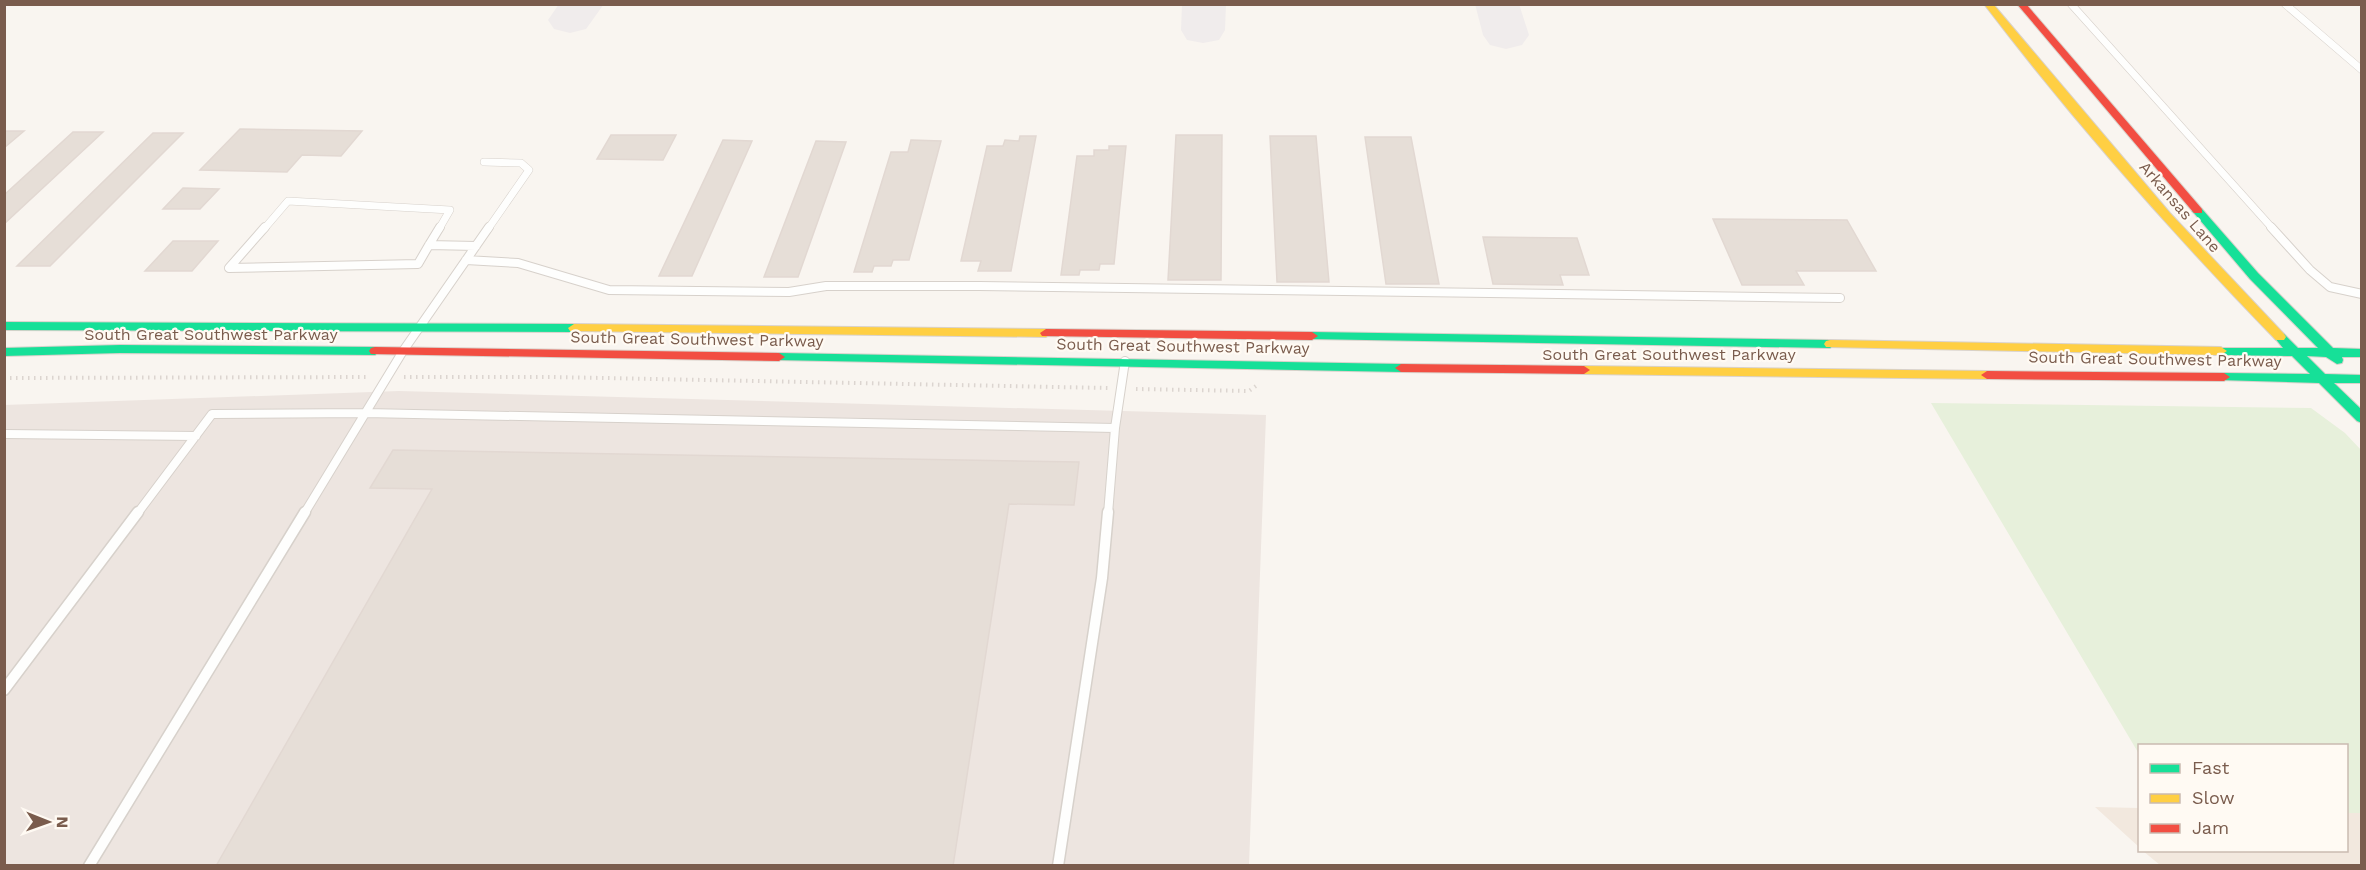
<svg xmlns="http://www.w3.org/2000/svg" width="2366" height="870" viewBox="0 0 2366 870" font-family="'Work Sans',sans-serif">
<rect width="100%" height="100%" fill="#f9f5f0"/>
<path fill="#f2e8de" d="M2095,807L2139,808V847Z
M2347,813H2361V865H2160L2143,851L2346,850Z"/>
<path fill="#ede5e0" d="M399,391L1266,415L1249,865H5L4,405Z"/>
<path fill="#e7f0db" d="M1931,403L2311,408L2345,433L2362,451L2361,813H2347L2346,746H2140L2139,754Z"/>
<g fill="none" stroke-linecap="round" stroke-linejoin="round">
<path fill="#f0ecec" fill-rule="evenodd" d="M559,4H604L586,29L570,33L554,29L548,20Z
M1182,4H1226L1225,30L1219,40L1203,43L1187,40L1181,30Z
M1475,4H1519L1529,35L1522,45L1506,49L1490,45L1483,35Z"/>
</g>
<path fill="#e6ded7" stroke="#e2d8d2" stroke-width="1.5" d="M240,129L362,131L341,156L302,155L287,172L200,170Z
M4,131H24L4,148Z
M73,132H103L4,224V195Z
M153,133H183L50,266H17Z
M611,135H676L663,160L597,159Z
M1176,135H1222L1221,280H1168Z
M1020,136H1036L1011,271H978L981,261H961L987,146H1003L1005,140L1019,141Z
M1270,136H1316L1329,282H1277Z
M1365,137H1411L1439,284H1386Z
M723,140L752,141L692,276H659Z
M911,140L941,141L909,260H893L891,266H874L872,272H854L891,152H908Z
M816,141L846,142L798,277H764Z
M1109,146H1126L1114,264H1100L1099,270H1080L1079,275H1061L1077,156H1094V150H1109Z
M183,188L219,189L200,209H163Z
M1713,219L1847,220L1876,271H1796L1804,285H1742Z
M1483,237L1577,238L1589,275H1560L1563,285L1493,284Z
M173,241H218L192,271H145Z
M393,450L1079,462L1074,505L1009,504L953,866H216L432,489L370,488Z"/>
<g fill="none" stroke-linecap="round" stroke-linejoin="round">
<g stroke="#d7d1cb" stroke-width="8">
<path id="lane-far2" d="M2071,4L2273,229
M2285,4L2362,70
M484,162L521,163L529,170L488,229
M264,229L288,201L450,210L439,229"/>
</g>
<g stroke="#d7d1cb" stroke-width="10">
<path id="lane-far1" d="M265,227L229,268L418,264L429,245
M2271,227L2310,270L2330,287L2362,294
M429,245L476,246
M429,245L440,227
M466,260L518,263L609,290L789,292L826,286H979L1840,298
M4,434L196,436
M137,514L212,414L366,413L1115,428L1125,361
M304,514L403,351L489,227
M1108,514L1115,428"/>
</g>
<g stroke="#d7d1cb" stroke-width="13">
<path id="lane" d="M4,690L138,512
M89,866L305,512
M1058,866L1102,578L1108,512"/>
</g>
<g stroke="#d9d2cb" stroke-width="2">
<path id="fast" d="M2198,208L2202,209L2258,273L2333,348L2362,349V357H2342L2343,360L2342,363L2337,364L2326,357L2307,356L2325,374L2362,375V383H2334L2362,410V423L2357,421L2319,383L2219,380L2218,377L2224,373L2310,374L2292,356L2221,355L2215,351L2217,348H2283L2274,337L2280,333L2284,334L2298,348H2318L2250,279L2194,213L2192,211Z
M4,322L574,324L580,328L574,332L4,330Z
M1312,332L1830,340L1836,344L1830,348L1308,339L1306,336Z
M120,345L375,347L381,351L375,355L120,353L4,356V348Z
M779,353L1401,364L1407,368L1401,372L775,360L773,357Z"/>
</g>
<g stroke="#d9d2cb" stroke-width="2">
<path id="slow" d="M1984,4H1993L2170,213L2284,334L2286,337L2284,340H2276C2173,234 2074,122 1984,4Z
M574,324L1046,329L1052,333L1046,337L570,331L568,328Z
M1830,340L2221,347L2227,351L2221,355L1826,347L1824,344L1826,341Z
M1584,366L1987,371L1993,375L1987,379L1584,374L1578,370Z"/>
</g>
<g stroke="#d9d2cb" stroke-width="2">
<path id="jam" d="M2017,4H2026L2202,209V213H2194Z
M1046,329L1312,332L1318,336L1312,340L1042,336L1040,333Z
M375,347L779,353L785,357L779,361L371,354L369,351L371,348Z
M1401,364L1584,366L1590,370L1584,374L1401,372L1395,368Z
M1987,371L2224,373L2230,377L2224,381L1987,379L1981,375Z"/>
</g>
<path stroke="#dcd5d0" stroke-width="4" stroke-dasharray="1.5 4.5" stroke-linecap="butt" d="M404,377H553L1108,388
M4,378L370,377
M1136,389L1249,391L1256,386"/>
<use href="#lane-far2" stroke="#fefefd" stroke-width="7"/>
<use href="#lane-far1" stroke="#fefefd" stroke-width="8"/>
<use href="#lane" stroke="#fefefd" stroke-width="10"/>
<use href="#fast" fill="#16e098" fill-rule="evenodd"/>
<use href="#slow" fill="#ffcf43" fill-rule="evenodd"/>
<use href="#jam" fill="#f24e42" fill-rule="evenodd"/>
</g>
<g text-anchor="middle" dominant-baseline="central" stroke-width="4.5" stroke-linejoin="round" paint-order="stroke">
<g font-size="16" fill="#7a5c4d" stroke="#fffaf3">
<text transform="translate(2180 207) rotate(49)">Arkansas Lane</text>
<text x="211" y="334">South Great Southwest Parkway</text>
<text transform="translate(697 339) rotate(1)">South Great Southwest Parkway</text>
<text transform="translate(1183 346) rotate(1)">South Great Southwest Parkway</text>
<text x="1669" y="354">South Great Southwest Parkway</text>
<text transform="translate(2155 359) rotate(1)">South Great Southwest Parkway</text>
</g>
</g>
<rect width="2366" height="870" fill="none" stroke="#7a5c4d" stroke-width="12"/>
<rect x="2138" y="744" width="210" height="108" fill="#fffaf3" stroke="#cabbb1" stroke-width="1.5"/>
<rect x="2150" y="764" width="30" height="9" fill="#16e098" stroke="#cabbb1" stroke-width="1.5"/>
<text x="2192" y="774" font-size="18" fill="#7a5c4d">Fast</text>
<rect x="2150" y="794" width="30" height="9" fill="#ffcf43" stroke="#cabbb1" stroke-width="1.5"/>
<text x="2192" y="804" font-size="18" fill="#7a5c4d">Slow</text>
<rect x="2150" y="824" width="30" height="9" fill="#f24e42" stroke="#cabbb1" stroke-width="1.5"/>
<text x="2192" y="834" font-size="18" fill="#7a5c4d">Jam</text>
<g transform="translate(48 822) rotate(91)" stroke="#fffaf3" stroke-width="4.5" paint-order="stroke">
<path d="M0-4.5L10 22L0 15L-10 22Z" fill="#7a5c4d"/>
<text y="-9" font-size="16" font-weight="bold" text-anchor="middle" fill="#7a5c4d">N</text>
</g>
</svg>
